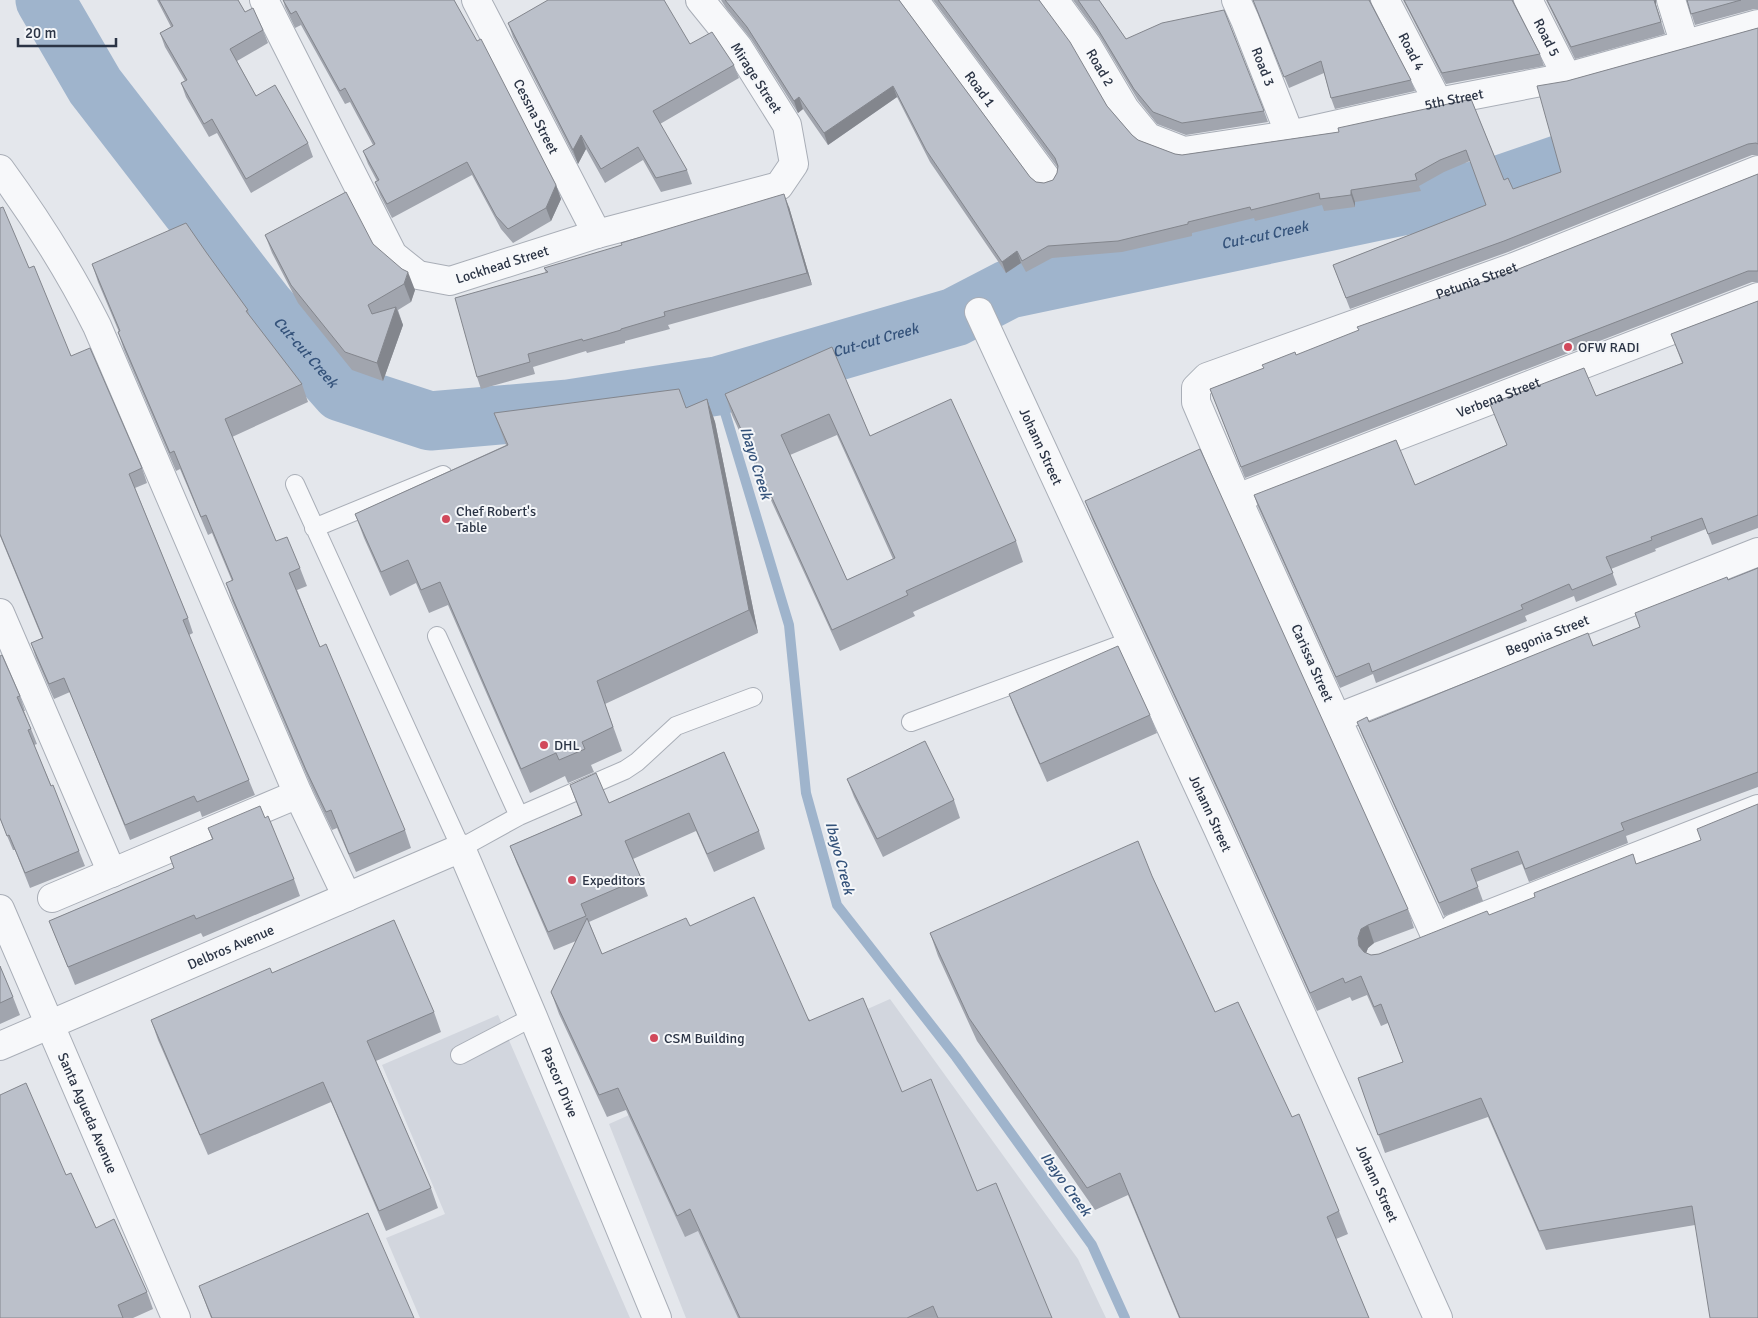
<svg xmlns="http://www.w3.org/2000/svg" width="1758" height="1318" viewBox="0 0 1758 1318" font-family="Signika,sans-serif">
<rect width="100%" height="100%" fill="#e4e7ec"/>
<path fill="#d2d6de" d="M890,999L1078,1259L1106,1318H686L609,1124Z
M498,1015L630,1318H420L386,1238L445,1214L382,1065Z"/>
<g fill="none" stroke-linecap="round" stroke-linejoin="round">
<path stroke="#9fb4cc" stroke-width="10" d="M717,386L789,625L806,793L837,905L956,1057L1092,1245L1125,1318"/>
<path stroke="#9fb4cc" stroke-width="59" id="s1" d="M45,0L95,86L265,306L341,392L430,421L569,409L717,386L955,317L1009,289L1497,186L1758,96"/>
<g stroke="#a9aeb7" stroke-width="20">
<path id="service" d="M295,484L461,848L519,816L625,770L637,762L676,726L753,697
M314,528L443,475
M437,636L519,816
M911,722L1131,641
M460,1055L533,1017"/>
</g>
<g stroke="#a9aeb7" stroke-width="30">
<g id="minor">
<path id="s2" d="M264,0L393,255L418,275L450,281L597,234L779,186L794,164L787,125L738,47L700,0"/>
<path id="s3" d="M476,0L597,234"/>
<path id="s4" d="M914,0L1047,179"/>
<path id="s5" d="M1054,0L1087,45L1125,109L1148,137L1184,151L1290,135L1438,102L1567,77L1758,24"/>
<path id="s6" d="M1236,0L1245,20L1290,135"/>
<path id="s7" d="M1385,0L1438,102"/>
<path id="s8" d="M1528,0L1567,77"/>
<path d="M1671,0L1685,45"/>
<path d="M0,169C35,217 70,272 97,326L298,794L347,897"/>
<path id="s9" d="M979,312L1218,829L1438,1318"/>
<path id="s10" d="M1237,498L1758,297"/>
<path d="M0,613L112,873"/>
<path id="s11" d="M1337,718L1758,552"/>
<path d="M52,898L298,794"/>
<path id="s12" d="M0,909L176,1318"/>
<path d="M1454,928L1758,809"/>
<path id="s13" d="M1435,935L1237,498L1196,402V388L1207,377L1514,267L1758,170"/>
<path id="s14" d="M0,1046L461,848L533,1017L657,1318"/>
</g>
</g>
<use href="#service" stroke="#f7f8fa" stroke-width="18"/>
<use href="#minor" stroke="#f7f8fa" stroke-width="28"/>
</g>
<path fill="#a1a5ae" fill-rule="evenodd" d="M157,0H238L245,12L263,30L268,43L237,61L256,96L308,143L313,157L251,193L217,133L209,137L186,97L181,83L185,81L165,47L160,33L171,27Z
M283,0H454L556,185L561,199L551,221L513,243L501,229L472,175L392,218L380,195L375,182L377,181L368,164L363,151L373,145L350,102L345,104L301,25L295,28L285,7Z
M721,0H899L1030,177L1036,182L1044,183L1053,180L1057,173L1058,168L933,0H1039L1107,106L1132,135L1138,140L1175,154L1182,155L1339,132L1471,99L1504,180L1513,189L1561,172L1567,81L1758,28V155H1752L1508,252L1350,309L1333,265L1486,205L1470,161L1444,172L1419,186L1421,191L1355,202V207L1324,211L1322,205L1255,221L1254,218L1192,233V236L1122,252L1052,258L1026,272L1021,263L1006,273L930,162L897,97L828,145L803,109L798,113L751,39L726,8Z
M1073,0H1099L1126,39L1264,111L1268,122L1186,135L1157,124L1138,100L1100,37Z
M1253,0H1370L1411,80L1415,91L1335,109L1331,98L1324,73L1289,88Z
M1403,0H1513L1540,54L1544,66L1446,84Z
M1546,0H1656V5L1665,34L1575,59Z
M1687,0H1758V9H1754L1695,25Z
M508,23L690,44L734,65L739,78L660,124L687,170L692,184L661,192L643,160L605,183L586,149L578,164L513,37Z
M1758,174V282H1752L1245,478L1210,389L1516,270Z
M789,207L812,285L668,325L670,329L625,341V343L587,353L586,351L533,367L535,374L481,389L477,377L546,273L544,268Z
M0,208L71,356L142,468L147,483L135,488L188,618L193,633L189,635L255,795L202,817L200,811L130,840L70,692L54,699L36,658L31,643L42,638L0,536Z
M265,235L373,244L415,290L411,302L398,310L403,325L383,381L352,370L298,303L272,253Z
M206,252L248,310L249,315L302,384L308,402L232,437L276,541L300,568L307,586L297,590L320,647L405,830L411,848L356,872L337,828L332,830L312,788L232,601L226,583L232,581L212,533L208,535L180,469L176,471L124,350L118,332H119L98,282L92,264Z
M1758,301V528L1712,545L1706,529L1655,549L1656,551L1611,569L1617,585L1576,602L1574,596L1525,616L1527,621L1376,683L1373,674L1340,688L1258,507L1254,495L1415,485L1506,445L1596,396L1682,363L1671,334Z
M832,347L870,436L1016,541L1023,562L913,612L915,616L840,651L732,415L725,394ZM837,435L893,559L847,580L790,455Z
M707,399L715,422L758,633L605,704L622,751L591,765L594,772L568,783L565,776L530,793L448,605L429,613L416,583L390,596L364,538L355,514L506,445L494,413L686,408Z
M1085,501L1408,909L1414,928L1374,943L1368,948L1366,953L1371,955L1379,954L1489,915L1636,864L1701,840L1757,805L1695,1225L1546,1250L1488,1117L1385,1153L1358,1078L1403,1062L1388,1023L1381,1026L1367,995L1352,1001L1350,997L1317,1011L1232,822L1092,519Z
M1758,568V787L1626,836L1628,843L1529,882L1522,864L1476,882L1483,901L1444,916L1362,735L1357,722H1369L1593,646L1640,627L1728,580Z
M0,656L20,696L25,711H24L37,744L34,745L79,851L85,866L30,888L15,850H13L0,819Z
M1009,694L1150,715L1157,733L1047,782L1016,712Z
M724,752L759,831L765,849L714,872L696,831L633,859L641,878L648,896L589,922L602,954L690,926L902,1092L977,1191L1052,1318H738L698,1231L685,1237L626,1110L607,1117L559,1014L551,992L576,941L554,950L517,864L510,846L581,815L570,785L609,803Z
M847,779L954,800L960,818L883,857L854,797Z
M265,818L294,879L300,896L203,937L201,933L75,985L49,921L174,868L170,857L212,839L208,828Z
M1152,876L1215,1012L1292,1117L1339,1211L1348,1234L1336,1239L1369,1318H1179L1128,1195L1095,1210L977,1041L938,956L930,933Z
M0,966L13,997L20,1015L0,1024Z
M272,973L434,1012L441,1032L376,1061L431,1188L438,1208L386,1231L331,1102L208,1155L158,1040L151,1020Z
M66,1175L96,1228L147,1292L153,1309L133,1318H0Z
M199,1286L414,1318H211Z"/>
<path fill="#83868d" d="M1654,0H1656V5L1665,34Z
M893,86L897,97L828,145L824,133Z
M799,97L803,109L798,113L794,101Z
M581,135L586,149L578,164L573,150Z
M556,185L561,199L551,221L546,208Z
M1351,190L1355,202V207L1351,195Z
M784,194L789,207L812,285L807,273Z
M1017,251L1021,263L1006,273L1002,262Z
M408,272L415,290L411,302L404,284Z
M396,307L403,325L383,381L377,363Z
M707,399L715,422L758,633L749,610Z
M1368,925L1374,943L1368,948L1365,956L1359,946L1358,938L1361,929Z"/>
<path fill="#bbc0ca" stroke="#83868d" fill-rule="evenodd" d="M159,0H238L245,12L253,8L263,30L230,49L256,96L275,85L308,143L246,179L212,119L204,124L181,83L187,80L160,33L173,26Z
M283,0H454L477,41L481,39L556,185L546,208L508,229L496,216L467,162L387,204L375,182L379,180L363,151L375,144L345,88L340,91L296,11L291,14Z
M548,0H664L690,44L712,32L734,65L653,111L687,170L656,178L638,147L601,169L581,135L573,150L508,23Z
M725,0H899L1030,177L1036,182L1044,183L1053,180L1057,173L1058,166L1055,158L938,0H1039L1070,42L1107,106L1132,135L1138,140L1175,154L1182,155L1339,132L1338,128L1471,99L1504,180L1508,178L1513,189L1561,172L1537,86L1567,81L1758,28V144L1756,143L1748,144L1504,241L1346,298L1333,265L1486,205L1466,150L1440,160L1415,174L1417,180L1351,190V195L1320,199L1319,193L1251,210L1250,207L1188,222V224L1118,241L1048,246L1022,261L1017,251L1002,262L926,150L893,86L824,133L799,97L794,101L747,27Z
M1078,0H1099L1126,39L1162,23L1224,10L1264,111L1182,123L1153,112L1134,89L1096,26Z
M1253,0H1369L1411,80L1331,98L1321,61L1284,77Z
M1404,0H1512L1540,54L1442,73Z
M1547,0H1654L1661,22L1571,47Z
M1687,0H1741L1691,14Z
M1758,174V271H1748L1241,467L1210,389L1264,368L1262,365L1295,352L1296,355L1359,330L1357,327L1516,270Z
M346,192L373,244L402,269L408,272L404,284L368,305L372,314L396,307L377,363L345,352L291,285L265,235Z
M784,194L807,273L664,312L665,316L621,329V330L583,341L582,339L528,354L530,362L477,377L455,298L548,272L544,268L622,245L621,243L697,220Z
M3,207L29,268L34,266L71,356L90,348L142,468L129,474L188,618L183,620L249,780L197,802L194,796L125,825L64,678L49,684L31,643L43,638L0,534V208Z
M186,223L206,252L248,310L246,311L302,384L225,419L276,541L287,537L300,568L289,573L320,647L326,644L405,830L349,854L331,810L326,812L306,770L226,583L233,580L206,515L201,517L174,451L170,453L118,332L120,331L92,264Z
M1758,301V515L1708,534L1702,518L1651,537L1652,540L1606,557L1613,573L1572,590L1569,584L1521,605L1523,609L1372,672L1369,663L1336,677L1254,495L1396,440L1415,485L1507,445L1490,404L1584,368L1596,396L1683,363L1671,334Z
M832,347L870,436L951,399L1016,541L906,591L908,595L832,630L725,394ZM829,414L895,558L847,580L781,435Z
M679,389L686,408L707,399L749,610L597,681L613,727L582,742L585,749L559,760L556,753L521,769L440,582L421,590L408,560L381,572L355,514L508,445L494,413Z
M1200,449L1408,909L1368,925L1361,929L1358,938L1359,946L1364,952L1371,955L1379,954L1487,911L1489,915L1535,897L1534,893L1633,854L1636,864L1701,840L1697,829L1758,804V1318H1710L1692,1206L1539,1231L1481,1098L1378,1135L1358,1078L1403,1062L1381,1004L1374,1007L1361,976L1345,983L1343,978L1310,993L1225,804L1085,501Z
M1758,568V772L1621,823L1624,830L1525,869L1518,851L1471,869L1478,887L1439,903L1357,722L1367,717L1369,722L1588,633L1593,646L1640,627L1635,613L1727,577L1728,580Z
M1118,646L1150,715L1040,764L1009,694Z
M2,655L20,696L17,697L31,729L28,730L51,786L53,785L79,851L25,873L9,835L7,836L0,818V656Z
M925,741L954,800L877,839L847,779Z
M724,752L759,831L707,854L689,813L625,841L641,878L581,904L586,916L548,932L510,846L582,815L570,785L596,773L609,803Z
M260,806L265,818L268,816L294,879L196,919L194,915L68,967L49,921L174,868L170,857L213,839L208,828Z
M1138,841L1152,876L1215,1012L1238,1002L1292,1117L1299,1114L1339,1211L1327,1217L1369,1318H1180L1120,1173L1087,1188L969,1018L930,933Z
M754,897L809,1021L863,998L902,1092L931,1079L977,1191L996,1183L1052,1318H938L933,1306L907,1318H740L690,1209L677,1216L618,1088L599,1095L551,992L587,918L602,954L686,918L690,926Z
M394,920L434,1012L367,1041L431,1188L379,1211L323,1082L200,1135L151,1020L270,968L272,973Z
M0,966L13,997L0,1003Z
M26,1083L66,1175L71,1173L96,1228L114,1219L147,1292L118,1305L123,1318H0V1095Z
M368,1213L414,1318H212L199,1286Z"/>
<g fill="#d1495b" stroke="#f4f6f9" stroke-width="2">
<circle cx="1568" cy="347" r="5"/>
<circle cx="446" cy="519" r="5"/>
<circle cx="544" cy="745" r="5"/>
<circle cx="572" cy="880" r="5"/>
<circle cx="654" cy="1038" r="5"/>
</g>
<g text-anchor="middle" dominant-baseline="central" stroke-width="4" stroke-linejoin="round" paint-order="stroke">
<g font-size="14" fill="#2b3445" stroke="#f4f6f9">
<text stroke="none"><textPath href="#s8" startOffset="42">Road 5</textPath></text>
<text stroke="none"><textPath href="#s7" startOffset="58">Road 4</textPath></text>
<text stroke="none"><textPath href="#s6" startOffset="72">Road 3</textPath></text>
<text stroke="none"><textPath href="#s5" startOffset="82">Road 2</textPath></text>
<text transform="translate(756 78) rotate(57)">Mirage Street</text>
<text stroke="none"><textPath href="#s4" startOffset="111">Road 1</textPath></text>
<text stroke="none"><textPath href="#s5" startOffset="480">5th Street</textPath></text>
<text stroke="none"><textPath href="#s3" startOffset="131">Cessna Street</textPath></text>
<text stroke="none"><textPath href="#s2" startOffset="405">Lockhead Street</textPath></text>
<text stroke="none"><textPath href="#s13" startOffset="900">Petunia Street</textPath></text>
<text stroke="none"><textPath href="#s10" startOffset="280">Verbena Street</textPath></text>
<text stroke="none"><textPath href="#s9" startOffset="148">Johann Street</textPath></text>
<text stroke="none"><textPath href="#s11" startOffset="226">Begonia Street</textPath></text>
<text transform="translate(1312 663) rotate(66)">Carissa Street</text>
<text stroke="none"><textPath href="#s9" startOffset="552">Johann Street</textPath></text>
<text stroke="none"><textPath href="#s14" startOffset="251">Delbros Avenue</textPath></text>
<text stroke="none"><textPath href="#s14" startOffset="756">Pascor Drive</textPath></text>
<text stroke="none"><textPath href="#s12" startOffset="222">Santa Agueda Avenue</textPath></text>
<text stroke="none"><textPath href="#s9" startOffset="958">Johann Street</textPath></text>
</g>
<g font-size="14" fill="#2b3445" stroke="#f4f6f9" text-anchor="start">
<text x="1578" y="347">OFW RADI</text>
<text x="456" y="511">Chef Robert's<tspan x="456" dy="16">Table</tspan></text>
<text x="554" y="745">DHL</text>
<text x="582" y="880">Expeditors</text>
<text x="664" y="1038">CSM Building</text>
</g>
<g font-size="15" font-style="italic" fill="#34527a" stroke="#f4f6f9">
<text stroke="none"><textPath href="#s1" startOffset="1445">Cut-cut Creek</textPath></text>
<text stroke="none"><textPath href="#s1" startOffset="1040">Cut-cut Creek</textPath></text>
<text stroke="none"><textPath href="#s1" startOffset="439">Cut-cut Creek</textPath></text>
<text transform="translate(756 463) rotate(73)">Ibayo Creek</text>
<text transform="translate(840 858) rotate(75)">Ibayo Creek</text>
<text transform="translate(1066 1184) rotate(54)">Ibayo Creek</text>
</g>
</g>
<path d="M18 38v8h98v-8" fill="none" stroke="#2b3445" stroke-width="2.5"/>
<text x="25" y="38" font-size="15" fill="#2b3445" stroke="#f4f6f9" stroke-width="4" paint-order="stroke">20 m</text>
</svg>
